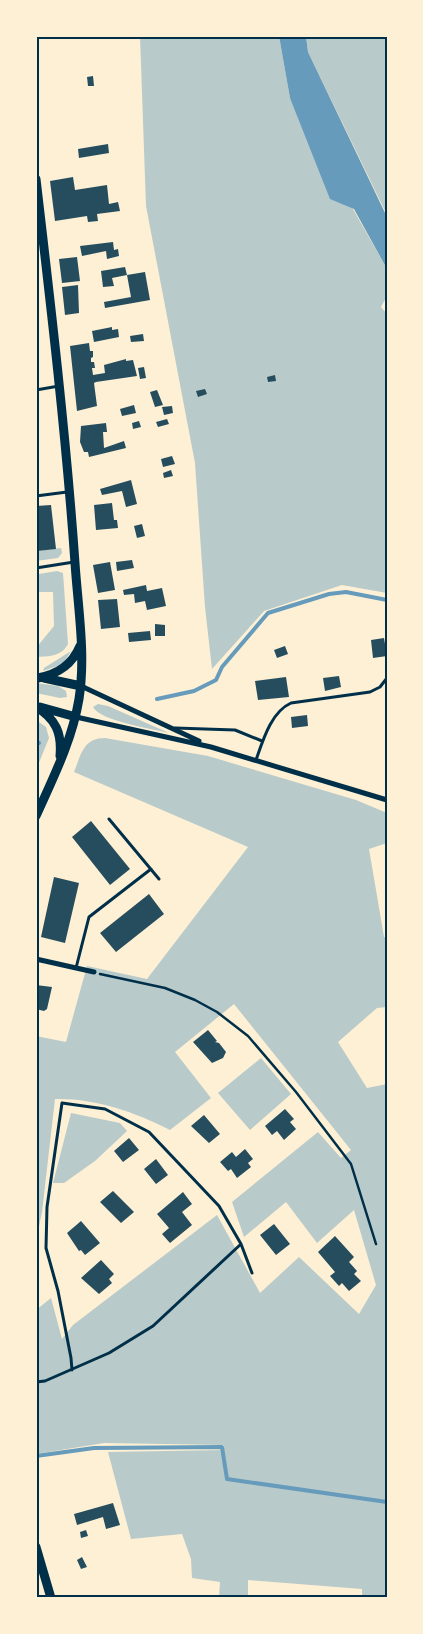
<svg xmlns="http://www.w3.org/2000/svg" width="423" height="1634" viewBox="0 0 423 1634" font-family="'PT Serif',serif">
<rect width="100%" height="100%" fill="#fdf0d5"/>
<path fill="#b9caca" d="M140,36H279L290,98L387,269V296L381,307L387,314V593L342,585L264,611L212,669L205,607L195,463L146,206Z
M306,36H387V215L308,52Z
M61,548L62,553L58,558L36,561V551Z
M57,571L63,573L68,644C61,657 49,656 36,657V648L54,626L53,592H36V579L39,574Z
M71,651L63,664L43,671L44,668Z
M36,683L58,686L66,691L67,697L60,698L36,693Z
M98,704L108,706L169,733C153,729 100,721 93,707Z
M36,720L46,727L49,738L36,770Z
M105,738L208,756L356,800L387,813V843L369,849L384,937H387V1007L377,1008L338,1042L367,1088L387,1084V1598H362V1589L248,1580V1598H219L220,1582L192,1578L191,1559L182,1534L131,1539L108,1452L223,1450L224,1445L104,1443L36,1454V1310L51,1298L62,1339L73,1325L217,1215L260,1293L299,1257L359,1314L376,1285L354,1210L317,1243L286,1202L244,1237L232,1202L318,1132L341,1158L351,1150L234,1004L175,1052L211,1098L170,1130C135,1112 95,1098 55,1099L42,1212L36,1241V1036L66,1042L87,966L147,979L248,847L74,772C81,755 83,738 105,738Z
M261,1058L291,1094L250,1130L218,1093Z
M71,1113L120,1123L127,1131L95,1161L64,1183H53Z"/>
<path fill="#669bbc" d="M279,36H306L308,52L387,217V269L354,209L330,199L290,98Z"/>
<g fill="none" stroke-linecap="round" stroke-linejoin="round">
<path stroke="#669bbc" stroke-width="4" d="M157,699L194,691L216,680L222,667L268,613L329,594L346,592L387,600
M36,742L39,743
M36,1456L94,1448L222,1447L227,1479L387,1502"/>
</g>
<path fill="#264d5e" d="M93,76L94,86H88L87,77Z
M108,144L109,153L79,158L78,149Z
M73,177L75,190L107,185L109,204L118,202L120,211L97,214L98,221L88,222L87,216L55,221L50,181Z
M113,242L114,250L118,249L119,256L107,259L106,251L82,256L80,246Z
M77,257L80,281L62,283L59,259Z
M125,267L127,275L112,278L114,286L103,287L101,271Z
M145,272L150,300L105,308L104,302L131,297L127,275Z
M78,285L79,313L65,315L62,287Z
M112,327V330L118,329L119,337L94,342L92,331Z
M143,334L144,341L131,342L130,336Z
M89,343L90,351H93V357L91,358V362H94L95,368H92L93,375L105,373L104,365L126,359V361L133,360L137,376L96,382L94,383L97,406L77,411L70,346Z
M144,367L146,378L140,379L138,368Z
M275,375L276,381L268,382L267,377Z
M205,389L207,394L198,397L196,391Z
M157,390L163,405L155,407L150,392Z
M134,405L136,413L122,416L120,409Z
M172,406L173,413L164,415L162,407Z
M167,419L169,424L158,427L156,422Z
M139,421L141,427L133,429L132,423Z
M106,423L107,432H103L104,448L124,441L126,448L89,457L88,452H84L80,442L81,426Z
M172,456L175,464L163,467L161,459Z
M171,470L173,476L164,478L163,473Z
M131,480L137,504L126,507L122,491L102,495L100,489Z
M112,503L114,520H117L118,528L96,530L94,505Z
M51,505L56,549L37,551L36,506Z
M142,524L145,536L137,538L134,526Z
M132,560L134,568L117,571L116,562Z
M110,562L115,590L98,593L93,565Z
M146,585L147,591L162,588L166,606L147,610L145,601L135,603L134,594L124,595L123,590Z
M117,599L120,627L101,629L98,600Z
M155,624L165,625V636H155Z
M150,631L151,640L129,642L128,633Z
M384,638L387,656L373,658L371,640Z
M285,646L288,654L277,658L274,650Z
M339,676L341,687L325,691L323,678Z
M286,677L289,697L258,700L255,681Z
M307,715L308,726L292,728L291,717Z
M91,821L130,869L110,885L72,837Z
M54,877L79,883L65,943L41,937Z
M149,894L164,914L116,952L100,933Z
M36,985L52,987L47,1009L44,1011L36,1009Z
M208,1030L217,1041L215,1042L219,1043L226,1052L223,1058L212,1063L193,1042Z
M285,1109L294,1119L290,1122L296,1129L284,1140L277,1131L272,1135L265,1126Z
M204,1115L220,1134L209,1143L191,1126Z
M129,1138L139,1150L123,1162L114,1151Z
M245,1149L253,1159L248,1163L251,1167L237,1178L231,1169L228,1171L220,1162L232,1152L236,1157Z
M156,1159L168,1175L156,1184L144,1169Z
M113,1191L134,1212L121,1223L100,1202Z
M183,1192L192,1204L182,1212L192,1225L170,1243L162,1234L169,1228L157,1214Z
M81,1221L100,1243L85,1255L81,1250L79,1251L67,1233Z
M274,1224L290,1244L276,1255L260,1235Z
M335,1236L354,1257L349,1262L357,1271L354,1274L361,1281L349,1291L342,1283L339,1286L330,1276L335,1272L318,1252Z
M101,1260L114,1274L109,1279L112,1283L99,1294L81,1278Z
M113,1503L120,1525L106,1529L103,1517L77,1525L74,1514Z
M86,1530L88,1536L81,1538L80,1532Z
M82,1557L87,1567L81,1569L77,1560Z"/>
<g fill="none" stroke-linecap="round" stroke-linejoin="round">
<path stroke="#003049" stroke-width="2.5" d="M100,974L165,988L195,1000L217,1012L248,1036L296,1092L351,1164L376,1244"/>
<path stroke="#003049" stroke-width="3" d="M36,390L59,386
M36,496L67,492
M36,568L74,562
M36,635V641
M175,728L235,730L262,741
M256,760C263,740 271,712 291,703L370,692L380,687L387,678
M109,819L159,879
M76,968L89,917L151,869
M72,1370L71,1358L58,1291L46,1248L47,1207L62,1103L105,1109L149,1132L219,1206L241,1244L252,1273
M36,1382L45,1381L109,1353L153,1326L241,1244"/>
<path stroke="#003049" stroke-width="5" d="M81,686L199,741
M76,717L211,747L387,800
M36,959L94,972"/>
<path stroke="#003049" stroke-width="9" d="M36,179C51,307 66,435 75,563C78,608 86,655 79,699C72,741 53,778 36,816
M38,678C58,674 72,665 80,646
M44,678L81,686
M36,707C56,719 62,733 60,756
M40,707L76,717
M36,1547L51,1598"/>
</g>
<rect width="423" height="1634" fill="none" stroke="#fdf0d5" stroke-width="75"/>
<rect x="38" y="38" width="348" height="1558" fill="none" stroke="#003049" stroke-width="2"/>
</svg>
